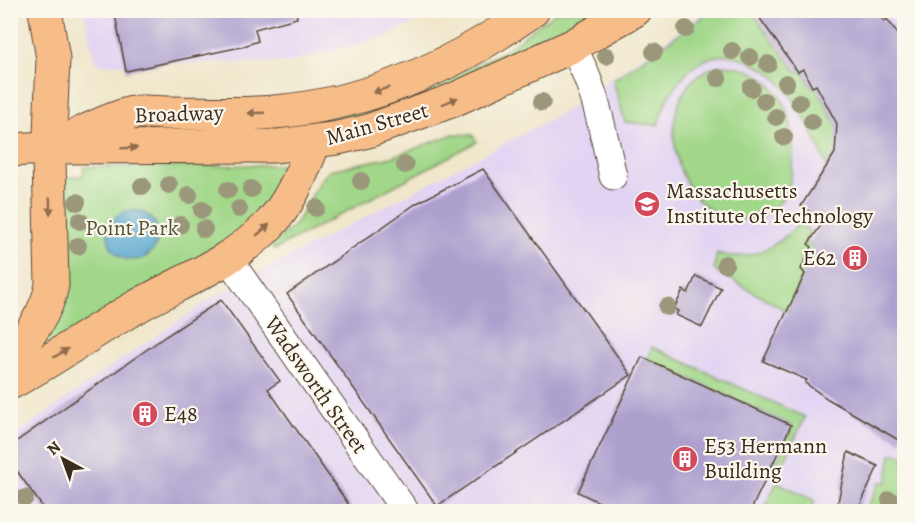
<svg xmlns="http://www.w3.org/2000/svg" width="915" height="522" viewBox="0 0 915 522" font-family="Alegreya,serif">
<rect width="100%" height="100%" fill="#fbf7ec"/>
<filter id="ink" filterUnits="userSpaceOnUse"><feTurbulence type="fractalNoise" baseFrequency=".0167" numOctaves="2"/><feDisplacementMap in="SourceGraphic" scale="12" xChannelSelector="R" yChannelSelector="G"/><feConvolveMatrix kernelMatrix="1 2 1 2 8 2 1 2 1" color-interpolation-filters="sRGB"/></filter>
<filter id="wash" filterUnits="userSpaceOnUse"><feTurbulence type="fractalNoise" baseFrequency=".008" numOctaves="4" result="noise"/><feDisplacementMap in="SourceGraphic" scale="24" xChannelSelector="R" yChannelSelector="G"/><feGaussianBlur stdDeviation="1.35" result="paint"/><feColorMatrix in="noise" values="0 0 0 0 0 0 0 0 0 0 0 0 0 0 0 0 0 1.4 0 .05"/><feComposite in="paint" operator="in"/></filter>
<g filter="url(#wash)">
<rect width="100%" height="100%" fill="#f0e7cb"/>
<path fill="#e2d4f3" d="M83,11H435L391,35L290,62L96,64Z
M707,11H904V511H11L10,439L116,363L217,295L562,113Z
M11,245L22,262L16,284L11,291Z"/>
<path fill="#a0d788" stroke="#6e8053" stroke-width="1.5" d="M557,11H612L411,102L342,122L295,131L133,133L134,126L451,78L504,51Z
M712,11H751L797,73L803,71L812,88L816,87L848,148L827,166C813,134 799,100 773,75C768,70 760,67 754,64C705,36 669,83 658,125L625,122L613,80Z
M723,65C773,68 794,106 793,153C793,167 792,181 786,193C779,207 765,217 750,219C670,230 641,80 723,65Z
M454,134L473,135L477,142L274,250L271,245L295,225L321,180L330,170L392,157Z
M284,165L289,168L288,174L249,228L33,354C45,338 58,322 65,303C78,268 68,215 66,178L83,175L84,167Z
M799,224L810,231L804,242L814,248L787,311L714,270L717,253C748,264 778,246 799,224Z
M652,347L805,417L779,472L773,469L793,426L647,359Z
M891,454L904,455V511H865L880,482H887Z
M777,482L815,501L810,511H763Z"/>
<path fill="#53a4cd" stroke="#476776" stroke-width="1.5" d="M108 235a25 25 0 1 1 50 0a25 25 0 1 1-50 0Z"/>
<g id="blocks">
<path fill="#ada0cf" d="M114,10H296L297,18L255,29L258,41L241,47L126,71Z
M754,10H876L884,21L887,19L904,42V427L902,442L828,399L805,383L807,380L763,361L805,274L801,269L812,247L808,244L824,221L801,206L835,153L837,124L816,85L812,87L803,69L798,72Z
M483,169L631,375L437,506L287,294L417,203Z
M696,276L721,288L702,327L676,315L678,311L674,309L683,290L688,293Z
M221,300L280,381L268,389L354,512H46L10,461V446L166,336Z
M642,357L791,425L750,512H619L578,492Z
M848,452L878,466L857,512H836Z"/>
</g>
</g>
<g filter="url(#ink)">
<use href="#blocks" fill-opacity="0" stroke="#564638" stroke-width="1.5"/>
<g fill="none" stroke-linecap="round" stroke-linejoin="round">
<g stroke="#564638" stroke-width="29">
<path id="minor" d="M572,46C595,85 603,132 613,176
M227,257L406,512
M10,503L16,512"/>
</g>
<g stroke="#564638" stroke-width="35">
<path id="major" d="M62,142C83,133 106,120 129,114C140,110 157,113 169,113C204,113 239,115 274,112C369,104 456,65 533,10
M10,150L66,147L277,146L338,138L368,131L451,101L572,46L635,10
M10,359C28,337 47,313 52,285L49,159L53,59L45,10
M10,383C54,360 93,331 136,307C180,282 231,263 268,226C291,203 302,172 314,143"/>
</g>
<use href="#minor" stroke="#fff" stroke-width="27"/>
<use href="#major" stroke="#f7bd88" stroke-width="33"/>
</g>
<g fill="#9a977a">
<circle cx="686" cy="29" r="9"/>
<circle cx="732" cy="51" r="9"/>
<circle cx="654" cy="52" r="9"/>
<circle cx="606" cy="56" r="9"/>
<circle cx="750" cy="57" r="9"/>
<circle cx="768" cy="64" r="9"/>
<circle cx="718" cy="78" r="9"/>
<circle cx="786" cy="83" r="9"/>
<circle cx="751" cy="88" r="9"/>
<circle cx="764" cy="101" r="9"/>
<circle cx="542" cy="102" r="9"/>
<circle cx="799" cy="102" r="9"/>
<circle cx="776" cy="117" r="9"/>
<circle cx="812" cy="122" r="9"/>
<circle cx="784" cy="137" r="9"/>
<circle cx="405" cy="165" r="9"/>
<circle cx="361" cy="181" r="9"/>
<circle cx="169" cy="185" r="9"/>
<circle cx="142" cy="186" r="9"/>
<circle cx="251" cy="189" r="9"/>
<circle cx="228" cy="190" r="9"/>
<circle cx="189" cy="195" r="9"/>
<circle cx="77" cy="202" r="9"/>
<circle cx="316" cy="208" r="9"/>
<circle cx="239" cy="209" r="9"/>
<circle cx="202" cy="210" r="9"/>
<circle cx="80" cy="221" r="9"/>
<circle cx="180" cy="225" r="9"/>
<circle cx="204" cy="229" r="9"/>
<circle cx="78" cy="246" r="9"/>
<circle cx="725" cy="264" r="9"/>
<circle cx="667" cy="307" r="9"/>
<circle cx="25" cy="498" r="9"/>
<circle cx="890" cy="500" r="9"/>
</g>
<defs><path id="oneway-solid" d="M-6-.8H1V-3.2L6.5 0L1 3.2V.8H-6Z" transform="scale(1.5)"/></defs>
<g fill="#906c4e">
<use href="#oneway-solid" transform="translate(381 90) rotate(161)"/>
<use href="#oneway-solid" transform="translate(450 101) rotate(-23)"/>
<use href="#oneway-solid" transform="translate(256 113) rotate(178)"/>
<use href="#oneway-solid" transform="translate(129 148) rotate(-1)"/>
<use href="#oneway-solid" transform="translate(50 206) rotate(89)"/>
<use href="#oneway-solid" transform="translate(263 230) rotate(-41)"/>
<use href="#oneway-solid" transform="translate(61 353) rotate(-32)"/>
</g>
</g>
<defs>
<g id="university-disc" transform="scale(1.35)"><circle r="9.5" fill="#d1495b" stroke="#fbf7ec"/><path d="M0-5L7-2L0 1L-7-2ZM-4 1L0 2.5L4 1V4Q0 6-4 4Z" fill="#fff"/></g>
<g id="building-disc" transform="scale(1.35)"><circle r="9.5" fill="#d1495b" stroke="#fbf7ec"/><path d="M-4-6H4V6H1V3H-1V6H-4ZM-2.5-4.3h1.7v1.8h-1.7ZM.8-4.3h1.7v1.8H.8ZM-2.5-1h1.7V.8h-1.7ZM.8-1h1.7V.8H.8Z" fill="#fff"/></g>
</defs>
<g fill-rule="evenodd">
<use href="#university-disc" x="647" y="204"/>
<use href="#building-disc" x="855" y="258"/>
<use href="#building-disc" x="145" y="414"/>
<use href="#building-disc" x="685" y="459"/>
</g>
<g text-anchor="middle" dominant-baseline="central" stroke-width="4.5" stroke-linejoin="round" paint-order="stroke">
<g font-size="22" fill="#3b2a1e" stroke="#fbf7ec">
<text transform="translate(179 114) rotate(-2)">Broadway</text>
<text transform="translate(377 124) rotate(-16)">Main Street</text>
<text transform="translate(316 385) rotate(55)">Wadsworth Street</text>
</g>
<g font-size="22" fill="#3b2a1e" stroke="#fbf7ec" text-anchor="start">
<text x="666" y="191">Massachusetts<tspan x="666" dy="25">Institute of Technology</tspan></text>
<text x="836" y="258" text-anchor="end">E62</text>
<text x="164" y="414">E48</text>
<text x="704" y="446">E53 Hermann<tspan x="704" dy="25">Building</tspan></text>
</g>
<g font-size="22" fill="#545538" stroke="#fbf7ec">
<text x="132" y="228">Point Park</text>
</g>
</g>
<rect width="915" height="522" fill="none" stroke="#fbf7ec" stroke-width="36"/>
<g transform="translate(63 459) rotate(319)" stroke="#fbf7ec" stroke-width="4.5" paint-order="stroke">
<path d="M0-4.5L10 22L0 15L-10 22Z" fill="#3b2a1e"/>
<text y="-9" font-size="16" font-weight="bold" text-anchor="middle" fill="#3b2a1e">N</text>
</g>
</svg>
